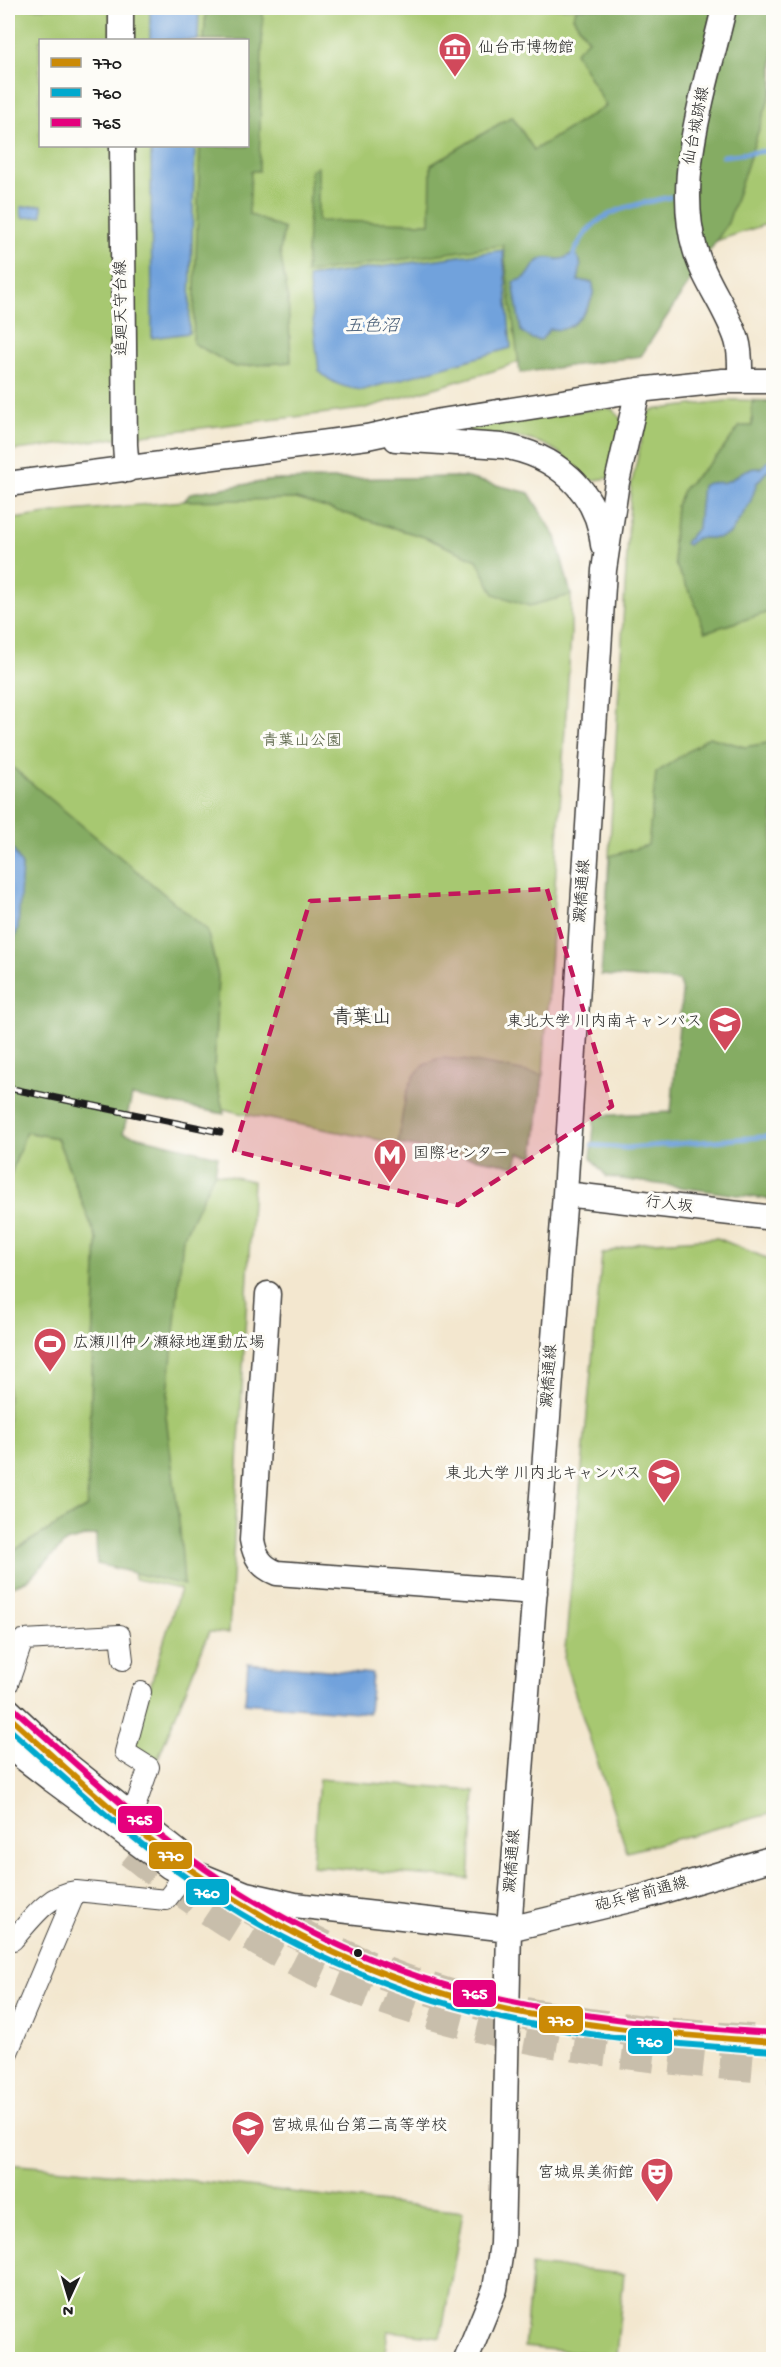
<svg xmlns="http://www.w3.org/2000/svg" width="781" height="2367" viewBox="0 0 781 2367" font-family="'Gochi Hand','Klee One',sans-serif">
<rect width="100%" height="100%" fill="#fdfcf7"/>
<filter id="ink" filterUnits="userSpaceOnUse"><feTurbulence type="fractalNoise" baseFrequency=".0167" numOctaves="2"/><feDisplacementMap in="SourceGraphic" scale="12" xChannelSelector="R" yChannelSelector="G"/><feConvolveMatrix kernelMatrix="1 2 1 2 8 2 1 2 1" color-interpolation-filters="sRGB"/></filter>
<filter id="wash" filterUnits="userSpaceOnUse"><feTurbulence type="fractalNoise" baseFrequency=".008" numOctaves="4" result="noise"/><feDisplacementMap in="SourceGraphic" scale="24" xChannelSelector="R" yChannelSelector="G"/><feGaussianBlur stdDeviation="1.35" result="paint"/><feColorMatrix in="noise" values="0 0 0 0 0 0 0 0 0 0 0 0 0 0 0 0 0 1.4 0 .05"/><feComposite in="paint" operator="in"/></filter>
<g filter="url(#wash)">
<rect width="100%" height="100%" fill="#f3e7cf"/>
<path fill="#a7c871" stroke="#627246" stroke-width="1.5" fill-rule="evenodd" d="M8,8H693L554,349L493,371L362,409L8,451ZM40,40H248V146H40Z
M773,8V222L704,245Z
M734,400L773,401V795L606,908L631,486L647,416L651,410Z
M605,408L612,409L622,420L609,478L588,481C559,447 543,439 499,435C488,434 475,436 466,431V429L475,425Z
M463,477L529,493L556,537L571,595V634L543,1075L534,1156L519,1153L516,1166L239,1113L111,1078L8,791V520L60,512L184,501L191,493L275,480Z
M26,1132L57,1138L97,1239L87,1507L8,1554V1182Z
M105,1149L253,1181L229,1633L209,1632L157,1761L139,1755L133,1742L180,1589L135,1579L122,1487Z
M717,1238L766,1258L773,1265V1813L627,1852L564,1660L602,1254L639,1243Z
M319,1779L475,1791L469,1879L312,1866Z
M8,2164L187,2180L463,2212L441,2337L388,2331L384,2359H8Z
M532,2265L624,2274L616,2356L524,2347Z"/>
<path fill="#85ac63" stroke="#506440" stroke-width="1.5" d="M206,8H263L259,171H251L249,214L284,229L280,251L288,298L291,362L235,367L193,343L200,146H248V40H204Z
M577,8H773V87L728,223L641,356L520,373L503,245L306,273L311,170L318,167V221L430,223L431,165L512,116L534,150L606,106L575,52L588,40L573,17Z
M773,401V611L705,632L694,601L675,564L673,543L676,506L684,488L720,453L740,426H752V402Z
M463,477L529,493L556,537L571,595L529,606L494,594L477,560L424,537L296,499L184,501L191,493L275,480Z
M709,737L745,747L773,742V1200L607,1177L591,1158L595,1116L671,1112L682,993L679,981L601,975L610,856L648,845L656,773Z
M11,766L207,930L218,975L214,1072L224,1114L132,1096L123,1133L218,1156L215,1172L183,1238L166,1416L180,1530L184,1585L97,1564L96,1534L66,1542L28,1580L8,1588V1554L87,1507L97,1240L57,1138L26,1132L8,1182V958L13,943L22,866L8,840V774Z
M442,1058L463,1060L543,1075L534,1156L519,1153L516,1166L398,1144C404,1112 402,1065 442,1058Z"/>
<path fill="#71a2dc" stroke="#465f7c" stroke-width="1.5" d="M150,8H199L198,40H150Z
M151,146H195L189,333L152,338Z
M42,205V216L22,218L21,207Z
M503,250L511,348L363,390C345,388 332,384 319,371L308,277Z
M574,253C584,262 580,269 578,281L592,282C598,294 584,317 573,324C566,330 559,330 550,329L541,340L532,339L521,331L513,282C535,278 528,265 542,259C549,256 554,260 561,259C565,259 570,254 574,253Z
M773,456V464L757,483L750,503L730,534L719,538H696L688,545L685,543L698,527L702,486C710,480 717,484 725,482C742,477 737,468 761,468Z
M8,840L22,866L18,928L8,958Z
M248,1663L372,1674L369,1713L245,1703Z"/>
<g fill="none" stroke-linecap="round" stroke-linejoin="round">
<path stroke="#71a2dc" stroke-width="5" d="M723,156L774,150
M574,253C578,245 582,236 589,229C608,208 644,203 670,197
M592,1145L626,1148L774,1136"/>
</g>
</g>
<g filter="url(#ink)">
<g fill="none" stroke-linecap="round" stroke-linejoin="round">
<path stroke="#c8beab" stroke-width="33" stroke-dasharray="33 16" stroke-linecap="butt" d="M131,1851C200,1907 280,1959 364,1991C495,2040 634,2057 774,2067
M210,1883C278,1925 347,1962 423,1987C532,2023 659,2035 774,2042"/>
<g stroke="#3c3a37" stroke-width="22">
<path id="minor" d="M8,1684L23,1640L120,1635L123,1660
M132,1816L149,1767L125,1752L141,1692
M8,1940H13C31,1920 48,1894 76,1891L166,1900L173,1891L185,1869
M8,2052L76,1891"/>
</g>
<g stroke="#3c3a37" stroke-width="27">
<path id="tertiary" d="M121,8V40
M724,8C708,80 673,176 695,249C704,281 727,309 737,340C741,353 740,368 740,381
M122,146L125,445L127,470
M396,439L502,446C554,454 598,490 603,545
M8,484L367,437L441,421L638,390L723,381H774
M565,1194L774,1218
M268,1294L252,1540C255,1557 261,1567 277,1573L535,1592
M8,1710L65,1763L178,1852L185,1869
M51,1779L170,1867L185,1869L246,1894L295,1905L509,1929L646,1896L774,1858
M466,2360L495,2289L502,2244L509,1929L565,1194L604,570L617,482L638,390"/>
</g>
<use href="#minor" stroke="#fff" stroke-width="20"/>
<use href="#tertiary" stroke="#fff" stroke-width="24"/>
<g stroke="#1c1c1c" stroke-width="7">
<path id="rail" d="M8,1088L220,1132"/>
</g>
<use href="#rail" stroke="#fdfcf7" stroke-width="4.5" stroke-dasharray="14" stroke-linecap="butt"/>
<g stroke="#3c3a37" stroke-width="27" stroke-linecap="butt">
<path id="tertiary-bridge" d="M8,1746L51,1779"/>
</g>
<use href="#tertiary-bridge" stroke="#fff" stroke-width="24"/>
<g stroke="#fdfcf7" stroke-width="10">
<path id="bus-1" d="M8,1716C65,1767 121,1821 184,1865C272,1928 372,1977 478,2003C574,2027 674,2035 774,2042"/>
</g>
<g stroke="#fdfcf7" stroke-width="10">
<path id="bus-2" d="M8,1728C63,1777 117,1827 177,1871C265,1935 367,1984 473,2011C571,2037 673,2044 773,2051"/>
</g>
<g stroke="#fdfcf7" stroke-width="10">
<path id="bus-3" d="M14,1709C71,1759 126,1811 187,1856C274,1920 376,1969 481,1995C577,2018 675,2027 774,2033"/>
</g>
<use href="#bus-1" stroke="#cb8a06" stroke-width="6"/>
<use href="#bus-2" stroke="#00a9ce" stroke-width="6"/>
<use href="#bus-3" stroke="#e5007d" stroke-width="6"/>
</g>
</g>
<path fill="#c2185b" fill-opacity="0.2" stroke="#c2185b" stroke-width="4.5" stroke-dasharray="12 8" stroke-linejoin="round" d="M547,889L612,1106L458,1205L234,1151L310,901Z"/>
<defs>
<g id="museum-pin" transform="scale(1.725)"><path d="M0 17L-7.5 6A9.5 9.5 0 1 1 7.5 6Z" fill="#d1495b" stroke="#fdfcf7"/><path d="M0-6L6-3V-2H-6V-3ZM-5-1h2V3h-2ZM-1-1h2V3h-2ZM3-1h2V3H3ZM-6 4H6V6H-6Z" fill="#fff"/></g>
<g id="university-pin" transform="scale(1.725)"><path d="M0 17L-7.5 6A9.5 9.5 0 1 1 7.5 6Z" fill="#d1495b" stroke="#fdfcf7"/><path d="M0-5L7-2L0 1L-7-2ZM-4 1L0 2.5L4 1V4Q0 6-4 4Z" fill="#fff"/></g>
<g id="metro-pin" transform="scale(1.725)"><path d="M0 17L-7.5 6A9.5 9.5 0 1 1 7.5 6Z" fill="#d1495b" stroke="#fdfcf7"/><path d="M-5.5 5V-5H-3L0 0L3-5H5.5V5H3V-.5L0 4L-3-.5V5Z" fill="#fff"/></g>
<g id="stadium-pin" transform="scale(1.725)"><path d="M0 17L-7.5 6A9.5 9.5 0 1 1 7.5 6Z" fill="#d1495b" stroke="#fdfcf7"/><path d="M0-5a6.5 5 0 1 0 0 10a6.5 5 0 1 0 0-10ZM-3.5-1.8h7v3.6h-7Z" fill="#fff"/></g>
<g id="school-pin" transform="scale(1.725)"><path d="M0 17L-7.5 6A9.5 9.5 0 1 1 7.5 6Z" fill="#d1495b" stroke="#fdfcf7"/><path d="M0-5L7-2L0 1L-7-2ZM-4 1L0 2.5L4 1V4Q0 6-4 4Z" fill="#fff"/></g>
<g id="theatre-pin" transform="scale(1.725)"><path d="M0 17L-7.5 6A9.5 9.5 0 1 1 7.5 6Z" fill="#d1495b" stroke="#fdfcf7"/><path d="M-5-5.5Q0-4 5-5.5V0Q5 5 0 6Q-5 5-5 0ZM-3.3-2.5H-1v1.5H-3.3ZM1-2.5H3.3v1.5H1ZM-2.8 1Q0 5.5 2.8 1Z" fill="#fff"/></g>
</defs>
<g fill-rule="evenodd">
<use href="#museum-pin" x="455" y="49"/>
<use href="#university-pin" x="725" y="1023"/>
<use href="#metro-pin" x="390" y="1155"/>
<use href="#stadium-pin" x="50" y="1344"/>
<use href="#university-pin" x="664" y="1475"/>
<use href="#school-pin" x="248" y="2127"/>
<use href="#theatre-pin" x="657" y="2174"/>
</g>
<circle fill="#1c1c1c" stroke="#fdfcf7" stroke-width="2" cx="358" cy="1953" r="5"/>
<g text-anchor="middle" dominant-baseline="central" stroke-width="6" stroke-linejoin="round" paint-order="stroke">
<g font-size="16" fill="#1c1c1c" stroke="#fdfcf7" text-anchor="start">
<text x="478" y="49">仙台市博物館</text>
<text x="702" y="1023" text-anchor="end">東北大学 川内南キャンパス</text>
<text x="413" y="1155">国際センター</text>
<text x="73" y="1344">広瀬川仲ノ瀬緑地運動広場</text>
<text x="641" y="1475" text-anchor="end">東北大学 川内北キャンパス</text>
<text x="271" y="2127">宮城県仙台第二高等学校</text>
<text x="634" y="2174" text-anchor="end">宮城県美術館</text>
</g>
<g font-size="16" fill="#1c1c1c" stroke="#fdfcf7">
<text transform="translate(698 126) rotate(-79)">仙台城跡線</text>
<text transform="translate(123 308) rotate(-91)">追廻天守台線</text>
<text transform="translate(584 891) rotate(-86)">澱橋通線</text>
<text transform="translate(669 1206) rotate(7)">行人坂</text>
<text transform="translate(551 1376) rotate(-86)">澱橋通線</text>
<text transform="translate(514 1861) rotate(-86)">澱橋通線</text>
<text transform="translate(642 1896) rotate(-15)">砲兵営前通線</text>
</g>
<g font-size="16" fill="#4d583a" stroke="#fdfcf7">
<text x="302" y="742">青葉山公園</text>
</g>
<g font-size="18" font-style="italic" fill="#425872" stroke="#fdfcf7">
<text x="372" y="327">五色沼</text>
</g>
<g font-size="20" fill="#1c1c1c" stroke="#fdfcf7">
<text x="362" y="1019">青葉山</text>
</g>
</g>
<g stroke="#fdfcf7" stroke-width="2">
<rect x="117" y="1805" width="46" height="29" rx="6" fill="#e5007d"/>
<rect x="148" y="1841" width="45" height="29" rx="6" fill="#cb8a06"/>
<rect x="185" y="1878" width="45" height="28" rx="6" fill="#00a9ce"/>
<rect x="452" y="1979" width="45" height="29" rx="6" fill="#e5007d"/>
<rect x="538" y="2005" width="46" height="29" rx="6" fill="#cb8a06"/>
<rect x="627" y="2027" width="46" height="28" rx="6" fill="#00a9ce"/>
</g>
<g font-size="16" text-anchor="middle" font-weight="bold" fill="#fff">
<text x="140" y="1825">765</text>
<text x="171" y="1861">770</text>
<text x="207" y="1898">760</text>
<text x="475" y="1999">765</text>
<text x="561" y="2026">770</text>
<text x="650" y="2047">760</text>
</g>
<rect width="781" height="2367" fill="none" stroke="#fdfcf7" stroke-width="30"/>
<rect x="39" y="39" width="210" height="108" fill="#fdfcf7" stroke="#a3a29f" stroke-width="1.5"/>
<rect x="51" y="58" width="30" height="9" fill="#cb8a06" stroke="#a3a29f" stroke-width="1.5"/>
<text x="93" y="69" font-size="18" fill="#1c1c1c">770</text>
<rect x="51" y="88" width="30" height="9" fill="#00a9ce" stroke="#a3a29f" stroke-width="1.5"/>
<text x="93" y="99" font-size="18" fill="#1c1c1c">760</text>
<rect x="51" y="118" width="30" height="9" fill="#e5007d" stroke="#a3a29f" stroke-width="1.5"/>
<text x="93" y="129" font-size="18" fill="#1c1c1c">765</text>
<g transform="translate(69 2298) rotate(184)" stroke="#fdfcf7" stroke-width="4.5" paint-order="stroke">
<path d="M0-4.5L10 22L0 15L-10 22Z" fill="#1c1c1c"/>
<text y="-9" font-size="16" font-weight="bold" text-anchor="middle" fill="#1c1c1c">N</text>
</g>
</svg>
